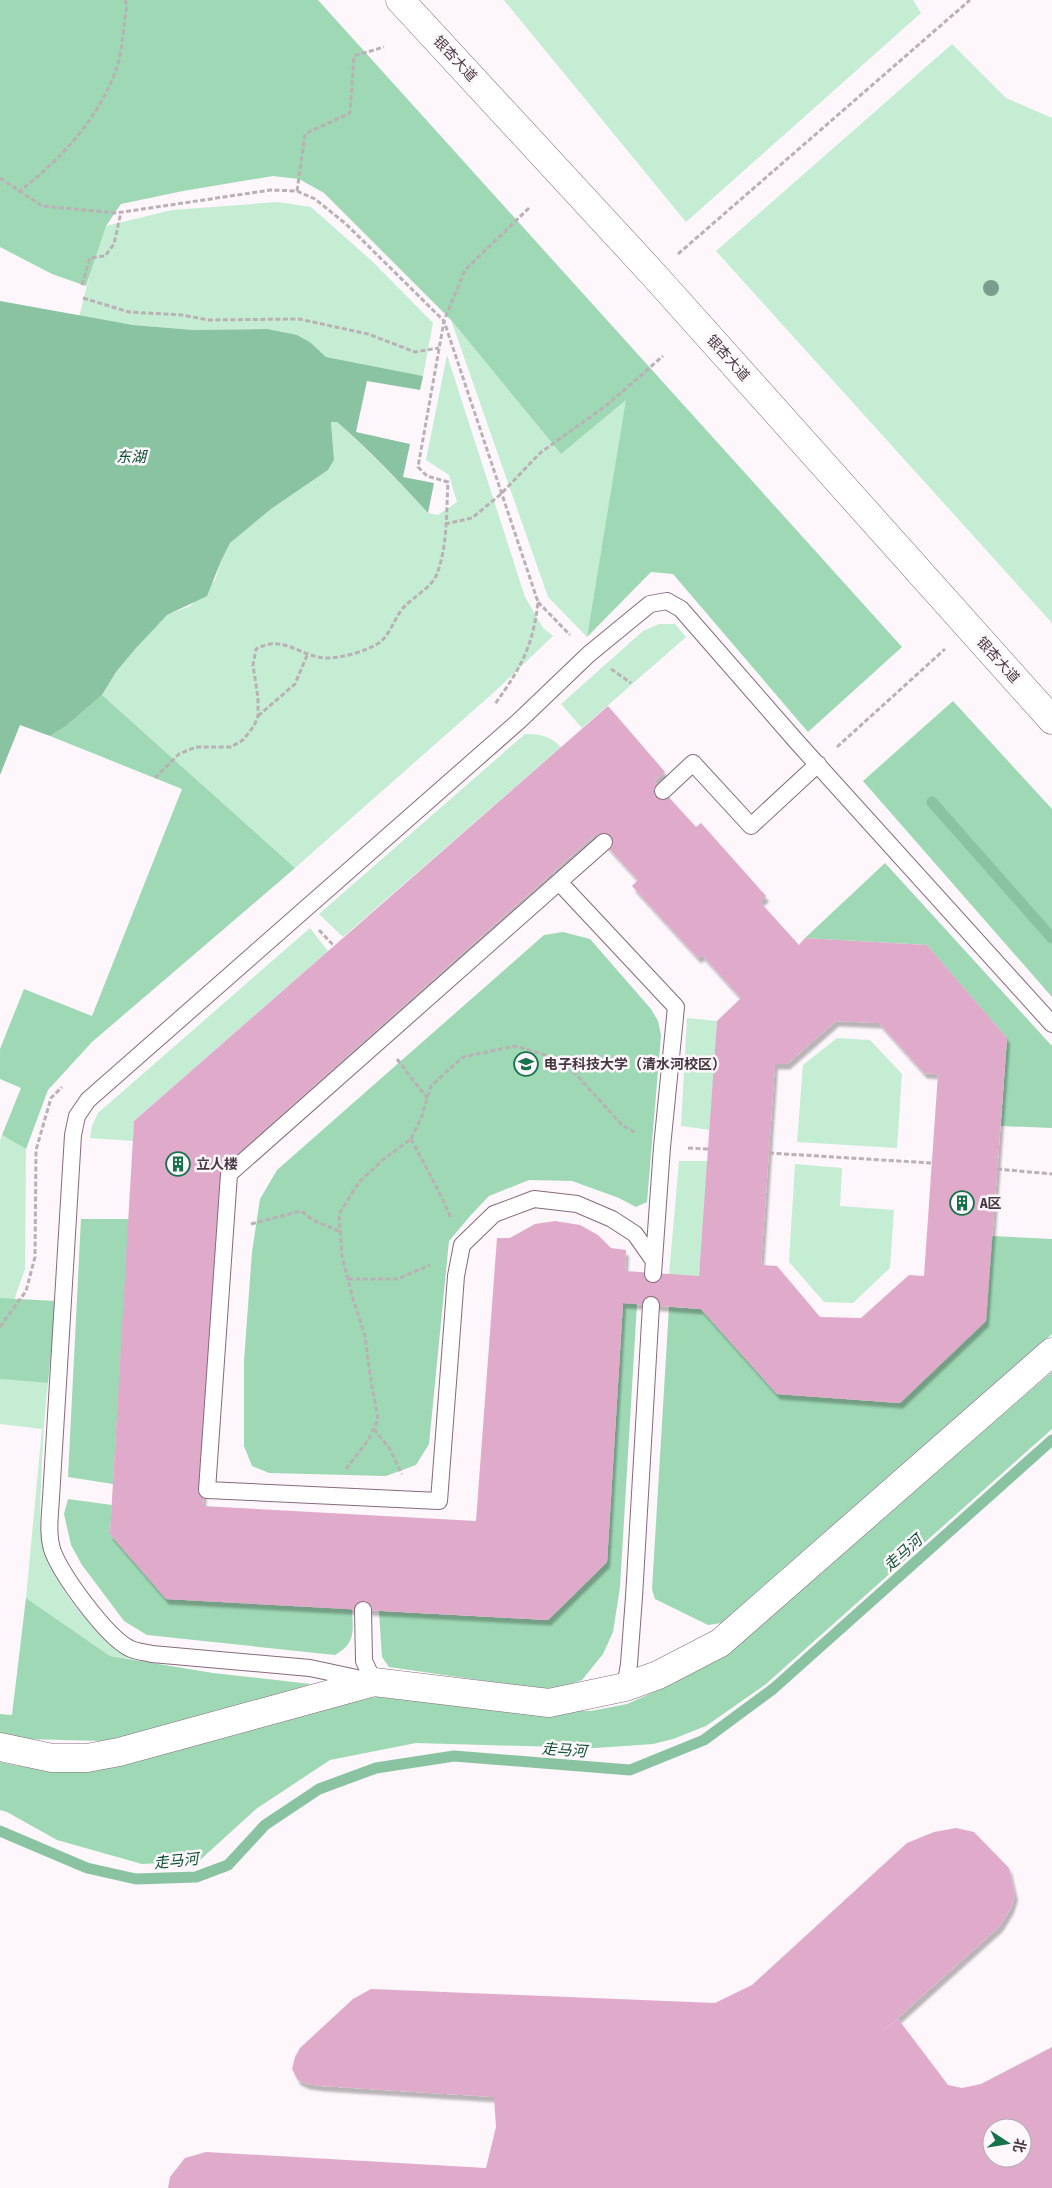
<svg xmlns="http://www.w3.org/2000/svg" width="1052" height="2188" viewBox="0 0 1052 2188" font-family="'Fira Sans Condensed','Noto Sans SC',sans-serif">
<defs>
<filter id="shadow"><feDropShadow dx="3" dy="5.5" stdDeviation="1" flood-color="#0004"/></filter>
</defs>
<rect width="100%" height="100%" fill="#fdf6fa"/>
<path fill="#c4edd4" d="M504,0H913L921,13L686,222Z
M952,44L1006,98L1052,118V623L716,251Z
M278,202L311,207L372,261L433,323L423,376L326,357L311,343L267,329L193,330L133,325L79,317L93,262L106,226L172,210Z
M451,320L561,454L627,399L587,637L548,597Z
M447,355L525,597L543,628L553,636L492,694L295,868L102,695L116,672L150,631L167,615L190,606L215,580L221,561L230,543L271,509L328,470L334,460L331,422H337C369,451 399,481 428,513L438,515L457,502L449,475L426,460Z
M659,624H675L686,637L582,728L561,704L643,631Z
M525,734C541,734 550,736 561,747L343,937L319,914Z
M310,928L328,951L134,1121L133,1141L90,1138L92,1126L98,1113Z
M687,1018L717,1021L710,1130L681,1126Z
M837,1038L870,1040L902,1074L897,1148L797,1142L803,1065Z
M2,1135L26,1149L25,1269L14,1300L0,1298V1141Z
M679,1161H708L699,1276L669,1275Z
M795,1164L842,1168L840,1206L894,1210L890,1268L853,1303L824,1302L789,1262Z
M0,1379L48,1383C44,1417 42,1451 41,1486C40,1507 39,1531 45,1551C57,1593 97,1635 133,1659L110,1656L26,1598L42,1429L0,1424Z"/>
<path fill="#9ed8b5" d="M0,0H318L902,647L808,732L673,574L651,572L587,637L626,400L561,454L451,320L324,193L299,179L273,176L183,191L121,204L106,226L86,286L52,274L0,247Z
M102,695L295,868L92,1042L48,1090L26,1149L2,1135L21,1088L0,1079V1049L24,989L92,1016L182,789L50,736L66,726Z
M953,701L1052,809V997L863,781Z
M885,863L1052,1046V1128L1001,1126L1007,1038L927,945L805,938Z
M563,932L590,939L651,1009L658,1021L661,1035L647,1202L636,1207L619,1198L572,1181L529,1180L489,1196L471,1215L449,1241L429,1444L416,1465L386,1476L269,1473L252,1466L244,1446V1361L252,1252L260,1199L277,1170L544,935Z
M81,1219H129L113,1484L68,1477Z
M992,1236L1052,1239V1334L722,1623L708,1625L655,1599L652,1589L669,1307L701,1309L777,1394L899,1403Z
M0,1298L56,1301L48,1383L0,1379Z
M623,1303L637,1304L620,1587L613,1632L603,1654L582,1680L565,1686L542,1689L389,1667L382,1657L379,1611L548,1620L607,1562Z
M1052,1372V1429L766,1684L706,1726L673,1739L653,1744L595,1748L416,1743L330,1760L256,1809L199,1861L142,1864L57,1840L7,1812L0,1810V1762C74,1781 145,1759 216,1740C262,1727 309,1714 355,1701L392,1694L552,1710L591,1711L627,1704L674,1683L722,1651Z
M68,1499L112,1505L110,1534L167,1599L352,1609C353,1631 356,1643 335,1655L147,1635L124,1621L82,1565L71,1545L64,1514Z
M26,1598L110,1656L213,1673L311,1684L210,1717L102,1741L25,1739L0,1735V1714L12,1715Z"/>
<path fill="#8ac3a1" d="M0,301L133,325L193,330L267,329L297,335L311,343L326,357L423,376L420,390L367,381L356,432L410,444L403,477L434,483L428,513C399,481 369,450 337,422H331L334,460L328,470L271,509L230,543L221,561L207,596L167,615L136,648L116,672L102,695L66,726L50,736L20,725L0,775Z"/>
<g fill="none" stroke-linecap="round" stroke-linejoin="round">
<path stroke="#8ac3a1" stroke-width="11" d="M932,802L1052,938
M0,1831L87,1868L136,1879L196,1877L228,1865L265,1825L319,1789L376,1768L454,1756L630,1770L704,1740L773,1689L1052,1440"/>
</g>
<path fill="#e0aacb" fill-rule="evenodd" filter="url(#shadow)" d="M608,706L665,772L654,781L696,827L701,823L766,896L760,902L799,945L805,938L927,945L1007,1038L986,1321L900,1403L777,1394L701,1309L623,1303L607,1562L548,1620L166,1599L110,1534L134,1121ZM596,834L638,880L632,886L698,958L702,955L741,998L717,1021L699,1276L625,1271L626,1250L611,1248L598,1235L580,1225L555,1221L535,1224L510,1238H497L476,1521L203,1506L224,1166ZM836,1021L879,1023L924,1073L938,1074L924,1276L909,1275L861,1318L820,1317L777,1266L761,1265L775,1064H787Z
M956,1828L974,1832L1009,1868L1015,1895L1011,1908L1000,1926L878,2036L898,2019L948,2085L962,2088L981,2084L1052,2047V2188H168L170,2177L185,2158L206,2152L486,2168L496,2127L494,2097L322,2086L307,2084L298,2080L292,2069L295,2057L300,2048L353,1999L371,1989L715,2003L752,1985L907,1843L934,1832ZM992,2128H1022V2158H992Z"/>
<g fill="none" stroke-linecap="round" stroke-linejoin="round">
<g stroke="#876a7b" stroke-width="18">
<path id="service" d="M663,791L693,763L751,826L818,764
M604,842L229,1174L207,1490L439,1501L456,1276L462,1245L494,1214L534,1199L577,1204L612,1219L635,1234L654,1261
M559,882L676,1007L662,1147L653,1274
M363,1610L364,1661L374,1682
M366,1680L310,1668L152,1654C145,1652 136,1652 129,1648C106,1636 63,1577 53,1552C47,1536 50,1515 51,1498L73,1135L77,1116L88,1100L519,721L589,654L650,604L667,601L681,609L797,742L1052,1024
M625,1687L629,1664L634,1597L651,1305"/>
</g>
<g stroke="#876a7b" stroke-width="29">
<path id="minor" d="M400,0L653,274L1052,720
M0,1747L52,1758H87L119,1752L374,1682L549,1703L625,1687L658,1675L720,1643L1052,1352"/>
</g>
<path stroke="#bab1b6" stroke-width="3" stroke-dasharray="5 2.5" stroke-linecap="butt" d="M0,178L42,206L116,213L271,190L297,191L315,199L346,224L444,321L538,602C533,646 521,668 495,704
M297,191L305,134L350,113L354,56L384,47
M18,192C60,161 98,119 116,70C123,51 123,26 127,6L125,0
M678,254L970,0
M82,285L90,258L105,256L114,244L121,212
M83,298L129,312L182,315L208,320L299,319L368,334L415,352L439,348
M445,524L472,518L501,494L540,453L607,405L663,356
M538,602L570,635
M611,669L631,683
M258,716L295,684L308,653
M837,747L945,649
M155,778L179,754L196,747H231L243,740L254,726L258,716V698L253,665L256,649C283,634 299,656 325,658C338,659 369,651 380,642C391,634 395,615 406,605C413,598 433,585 436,576C448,547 446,514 448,482L427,476L418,467L444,321L465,270L529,208
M319,930L334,946
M397,1059L427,1098
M411,1139L439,1192L451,1218
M688,1148L708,1149
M769,1153L931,1163
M997,1169L1052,1174
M251,1224L301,1211L313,1220L341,1232
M348,1279H398L430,1265
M0,1327L26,1291L35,1257L36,1150L51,1098L62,1087
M374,1429L389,1448L402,1474
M346,1469L369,1439L378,1419L370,1375L365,1336L353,1299L342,1256L339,1214L359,1182L384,1159L411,1139L422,1116L431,1086L463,1057L515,1046L563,1060L622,1125L636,1133"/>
<use href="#service" stroke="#fff" stroke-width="16"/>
<use href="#minor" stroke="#fff" stroke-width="28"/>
</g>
<circle fill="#7a9d8d" cx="991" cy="288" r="8"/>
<defs>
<g id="university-ring" transform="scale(1.25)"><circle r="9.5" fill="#fdf6fa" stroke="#147348" stroke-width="1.5"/><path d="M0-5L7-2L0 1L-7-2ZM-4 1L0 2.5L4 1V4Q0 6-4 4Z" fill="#147348"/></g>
<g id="building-ring" transform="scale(1.25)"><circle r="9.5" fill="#fdf6fa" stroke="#147348" stroke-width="1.5"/><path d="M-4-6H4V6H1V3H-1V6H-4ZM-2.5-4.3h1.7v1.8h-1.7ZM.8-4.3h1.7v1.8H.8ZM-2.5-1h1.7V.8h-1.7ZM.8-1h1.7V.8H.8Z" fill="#147348"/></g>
</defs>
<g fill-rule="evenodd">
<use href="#university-ring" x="526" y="1064"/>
<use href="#building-ring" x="178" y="1164"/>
<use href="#building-ring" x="962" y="1203"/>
</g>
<g text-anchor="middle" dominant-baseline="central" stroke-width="5" stroke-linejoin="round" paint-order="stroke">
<g font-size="14" fill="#463840" stroke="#fdf6fa">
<text transform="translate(455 59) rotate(47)">银杏大道</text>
<text transform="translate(728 358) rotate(48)">银杏大道</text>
<text transform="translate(998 660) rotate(48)">银杏大道</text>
</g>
<g font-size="14" font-weight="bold" fill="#463840" stroke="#fdf6fa" text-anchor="start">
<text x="544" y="1064">电子科技大学（清水河校区）</text>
<text x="196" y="1164">立人楼</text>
<text x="980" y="1203">A区</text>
</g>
<g font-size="15" font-style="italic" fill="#0b5233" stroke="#fdf6fa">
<text x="131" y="457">东湖</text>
<text transform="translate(903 1553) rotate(-42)">走马河</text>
<text transform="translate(564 1750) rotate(4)">走马河</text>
<text transform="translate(176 1861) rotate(-6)">走马河</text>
</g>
</g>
<g transform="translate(1007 2143) rotate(102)"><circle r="24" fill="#fdf6fa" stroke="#b4aab0"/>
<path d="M0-4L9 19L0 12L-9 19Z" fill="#147348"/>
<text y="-8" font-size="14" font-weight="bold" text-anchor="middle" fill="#463840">北</text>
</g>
</svg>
